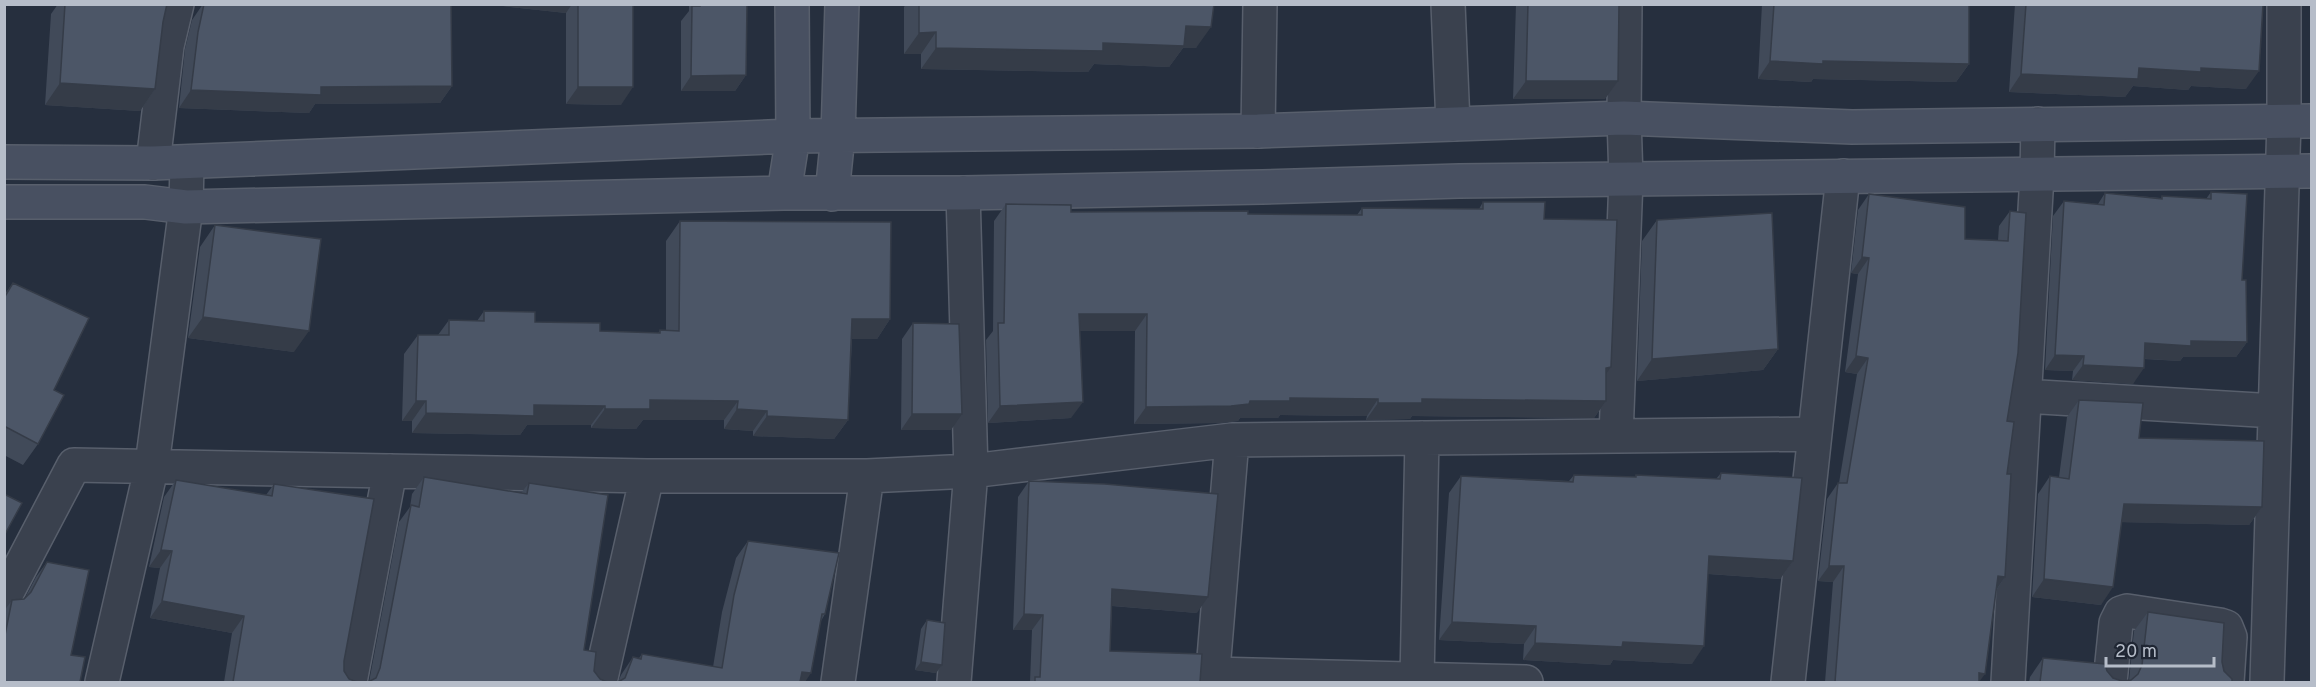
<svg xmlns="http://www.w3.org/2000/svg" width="2316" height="687" viewBox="0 0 2316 687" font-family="Overpass,sans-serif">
<rect width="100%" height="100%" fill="#262f3e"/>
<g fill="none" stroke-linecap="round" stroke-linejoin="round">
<g stroke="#585f6c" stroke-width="36">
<path id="street" d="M1448,4L1453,124
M1258,131L1260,4
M153,163L167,46L177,4
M2023,396L2275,411
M1616,436L1626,179L1624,118L1625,4
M4,598L74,465L647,476H867L971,471L1232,440L1815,434
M1213,674L1526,682
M1417,680L1422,438
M102,682L152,465L186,207L187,162
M350,682L390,471
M600,682L647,476
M838,682L867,476
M954,682L971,471L963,193
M1212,682L1232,440
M1788,682L1843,176
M2008,682L2037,175L2038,124
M2110,682L2116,623L2121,613L2127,611L2220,625L2226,627L2230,637L2227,682
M2267,682L2284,121V4"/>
</g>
<g stroke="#585f6c" stroke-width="36">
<path id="secondary" d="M4,162L153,163L793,136L1258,131L1624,118L1852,127L2312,121
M784,193L793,136L792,4
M832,194L838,135L842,4
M4,202H145L186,207L784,193H963L1262,187L1459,181L2312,171"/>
</g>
<use href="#street" stroke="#3a414e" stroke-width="33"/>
<use href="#secondary" stroke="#485061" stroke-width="33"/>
</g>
<path fill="#414a59" d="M58,4H167L163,22L155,89L140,111L45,105L51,14Z
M203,4H451L452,86L440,103L315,104L309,113L179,108L185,49L192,20Z
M484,4H633L621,105L566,104V13Z
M689,4H747L746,75L735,91H681V21L689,11Z
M906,4H1214L1196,48H1183L1169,67L1094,64L1088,72L921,69V54H904V7Z
M1516,4H1619L1605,99H1513Z
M1762,4H1969V64L1956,82L1813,79L1811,82L1758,79Z
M2015,4H2263L2246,89L2191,86L2188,90L2133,86L2125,97L2009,92Z
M2211,192L2242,280L2247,342L2236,357H2183L2180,361L2144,359L2133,384L2072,380L2073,371L2045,370L2053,216L2064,201L2098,204L2105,193L2161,198L2162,196L2206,199Z
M1869,194L1965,239L1998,240L1999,226L2010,211L2005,577L1996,591L1979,682H1825L1833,582L1818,581L1827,499L1838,483H1839L1857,374L1845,372L1858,274L1851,273L1858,210Z
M1483,202L1544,219L1606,374V401L1594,418L1412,416L1410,419L1366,420L1367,416L1280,415L1278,418H1240L1238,421L1219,423L1134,424L1135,331H1080L1071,418L988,423L986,340L993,331L994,221L1006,204L1071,212L1357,215L1362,208L1479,209Z
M1657,220L1778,349L1763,370L1637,381L1642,241Z
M680,221L890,319L877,339H852L848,420L834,439L753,436V431L724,429V420H643L636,429L591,428V425H527L520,435L412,433V421H402L404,354L418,335H438L449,320L477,321L484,311L535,322L600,331L658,333L660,330L666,331V241Z
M215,225L294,352L188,338L200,247Z
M13,283L54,390L38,444L23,465L4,455V295Z
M913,323L951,430H901L902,339Z
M2079,400L2139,438L2262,507L2249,525L2122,522L2101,605L2032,597L2038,494L2050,476L2059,477L2067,417Z
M1721,473L1793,561L1780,579L1708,574L1692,664L1613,660L1610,665L1523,660L1524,644L1439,640L1449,493L1461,476L1569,481L1574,475L1635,477L1636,475L1716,479Z
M424,477L521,493L529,483L584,650L594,671L600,679L369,682L399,522L410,507L412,494Z
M176,480L266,495L274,484L344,661V671L349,679L357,682H224L232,633L150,618L160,568L149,567L164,497Z
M1029,481L1197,613L1112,606L1110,651L1200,682H1030L1032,630H1013L1018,497Z
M748,541L825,614L821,621L805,682H618L621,675L633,657L639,658L642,654L713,667L722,612L736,558Z
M47,562L71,655L4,682V611L12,600L24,599L25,598L36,577Z
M2148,612L2222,662L2224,671L2232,682H2029L2030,677L2043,658L2107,671L2113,678L2122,681L2129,680L2134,631Z
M927,620L942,665L936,673L915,670L921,629Z"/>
<path fill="#353c48" d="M484,4H572L566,13Z
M1186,26L1211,27L1196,48H1183L1169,67L1094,64L1088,72L921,69L936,48L1103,43Z
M936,32L921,54H904L919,33Z
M1770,61H1823L1969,64L1956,82L1813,79L1811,82L1758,79Z
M2139,68H2201L2259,71L2246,89L2191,86L2188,90L2133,86L2125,97L2009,92L2021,74Z
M746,75L735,91H681L691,76Z
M1526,81H1618L1605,99H1513Z
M60,83L155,89L140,111L45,105Z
M452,86L440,103L315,104L309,113L179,108L191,90L321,87Z
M578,87H633L621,105L566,104Z
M1862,257L1869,258L1858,274L1851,273Z
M1079,314H1147L1135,331H1067Z
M203,317L309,331L294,352L188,338Z
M852,319H890L877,339H839Z
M2191,341L2247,342L2236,357H2183L2180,361L2134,358L2145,343Z
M1778,349L1763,370L1637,381L1652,359Z
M2055,355L2084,356L2073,371L2045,370Z
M1856,356L1868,358L1857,374L1845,372Z
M2083,365L2144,368L2133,384L2072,380Z
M1611,367L1599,384L1606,368Z
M1290,398L1378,399L1367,416L1280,415L1278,418H1240L1238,421L1219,423L1134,424L1146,407Z
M1422,399L1606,401L1594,418L1412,416L1410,419L1366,420L1378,403Z
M650,400L738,401L724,420H643L636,429L591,428L605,409Z
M416,401H426L412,421H402Z
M1083,402L1071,418L988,423L1000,406Z
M534,405L605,406L591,425H527L520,435L412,433L426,413Z
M737,409L767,411L753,431L724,429Z
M912,414H962L951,430H901Z
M767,416L848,420L834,439L753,436Z
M2124,504L2262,507L2249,525L2112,522Z
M161,550L172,551L160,568L149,567Z
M1709,556L1793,561L1780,579L1696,573Z
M1829,566H1844L1833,582L1818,581Z
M1998,576L2005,577L1994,593Z
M2044,579L2113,587L2101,605L2032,597Z
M1112,589L1208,597L1197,613L1102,605Z
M162,601L244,616L232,633L150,618Z
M1024,614L1043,615L1032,630H1013Z
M1452,622L1536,626L1524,644L1439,640Z
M1623,642L1704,646L1692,664L1613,660L1610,665L1523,660L1535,643Z
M921,662L942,665L936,673L915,670Z
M802,672L811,673L805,682H795Z
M1979,673L1985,674L1979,682Z"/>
<path fill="#4c5667" stroke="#353c48" stroke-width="1.5" d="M65,4H167L163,22L155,89L60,83Z
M204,4H451L452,86L321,87V95L191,90L198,32Z
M578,4H633V87H578Z
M700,4H747L746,75L691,76L692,6H700Z
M919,4H1214L1211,27L1186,26L1184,46L1103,43V51L936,48V32L919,33Z
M1528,4H1619L1618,81H1526Z
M1774,4H1969V64L1823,61V64L1770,61Z
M2026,4H2263L2259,71L2201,68V72L2139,68L2138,79L2021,74Z
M2211,192L2247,194L2242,280H2246L2247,342L2191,341V346L2145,343L2144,368L2083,365L2084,356L2055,355L2064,201L2104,205L2105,193L2162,199V196L2211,199Z
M1869,194L1965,207V239L2008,241L2010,211L2026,213L2018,353L2007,421L2014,422L2007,474H2011L2005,577L1998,576L1985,674L1979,673V682H1835L1844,566H1829L1838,483H1847L1868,358L1856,356L1869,258L1862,257Z
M1483,202H1545L1544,219L1617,220L1611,367L1606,368V401L1422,399V403H1378V399L1290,398V401H1250L1249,404L1231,406L1146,407L1147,314H1079L1083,402L1000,406L998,323H1004L1006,204L1071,205V212L1248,211V214L1362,215V208L1483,209Z
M1772,213L1778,349L1652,359L1657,220Z
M680,221L891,222L890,319H852L848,420L767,416V411L737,409L738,401L650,400V409H605V406L534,405V416L426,413V401H416L418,335H449V320L484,321V311L535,312V322L600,323V331L660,333V330L679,331Z
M215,225L321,239L309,331L203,317Z
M13,283L89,318L54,390L64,395L38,444L4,426V298Z
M913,323L959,324L962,414H912Z
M2079,400L2143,403L2139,438L2264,441L2262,507L2124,504L2113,587L2044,579L2050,476L2069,479Z
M1721,473L1802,478L1793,561L1709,556L1704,646L1623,642L1622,647L1535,643L1536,626L1452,622L1461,476L1573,482L1574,475L1636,477V475L1720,479Z
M424,477L527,494L529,483L608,495L584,650L596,652L594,671L600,679L607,682H368L376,678L380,668L411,505L419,507Z
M176,480L272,496L274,484L374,499L344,661V671L349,679L357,682H233L244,616L162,601L172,551L161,550Z
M1029,481L1105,484L1218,494L1208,597L1112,589L1110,651L1202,654L1200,682H1035V677H1040L1043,615L1024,614Z
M4,494L22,503L4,536Z
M748,541L839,553L825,614H822L811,673L802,672L800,682H618L625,678L633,657L641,659L642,654L722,668L734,595Z
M47,562L89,570L71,655L85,657L80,682H4V640L12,600L24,599L31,592Z
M2148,612L2224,623L2222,662L2224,671L2232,679V682H2040L2043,658L2105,664L2107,671L2113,678L2122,681L2131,680L2138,674L2142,665Z
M927,620L945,623L942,665L921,662Z"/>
<rect width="2316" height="687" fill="none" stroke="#b6bdc9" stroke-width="12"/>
<path d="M2106 657v9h108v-9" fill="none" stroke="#b6bdc9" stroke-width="3"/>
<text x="2115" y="657" font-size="18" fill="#b6bdc9" stroke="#1f2633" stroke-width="4.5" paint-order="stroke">20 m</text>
</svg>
